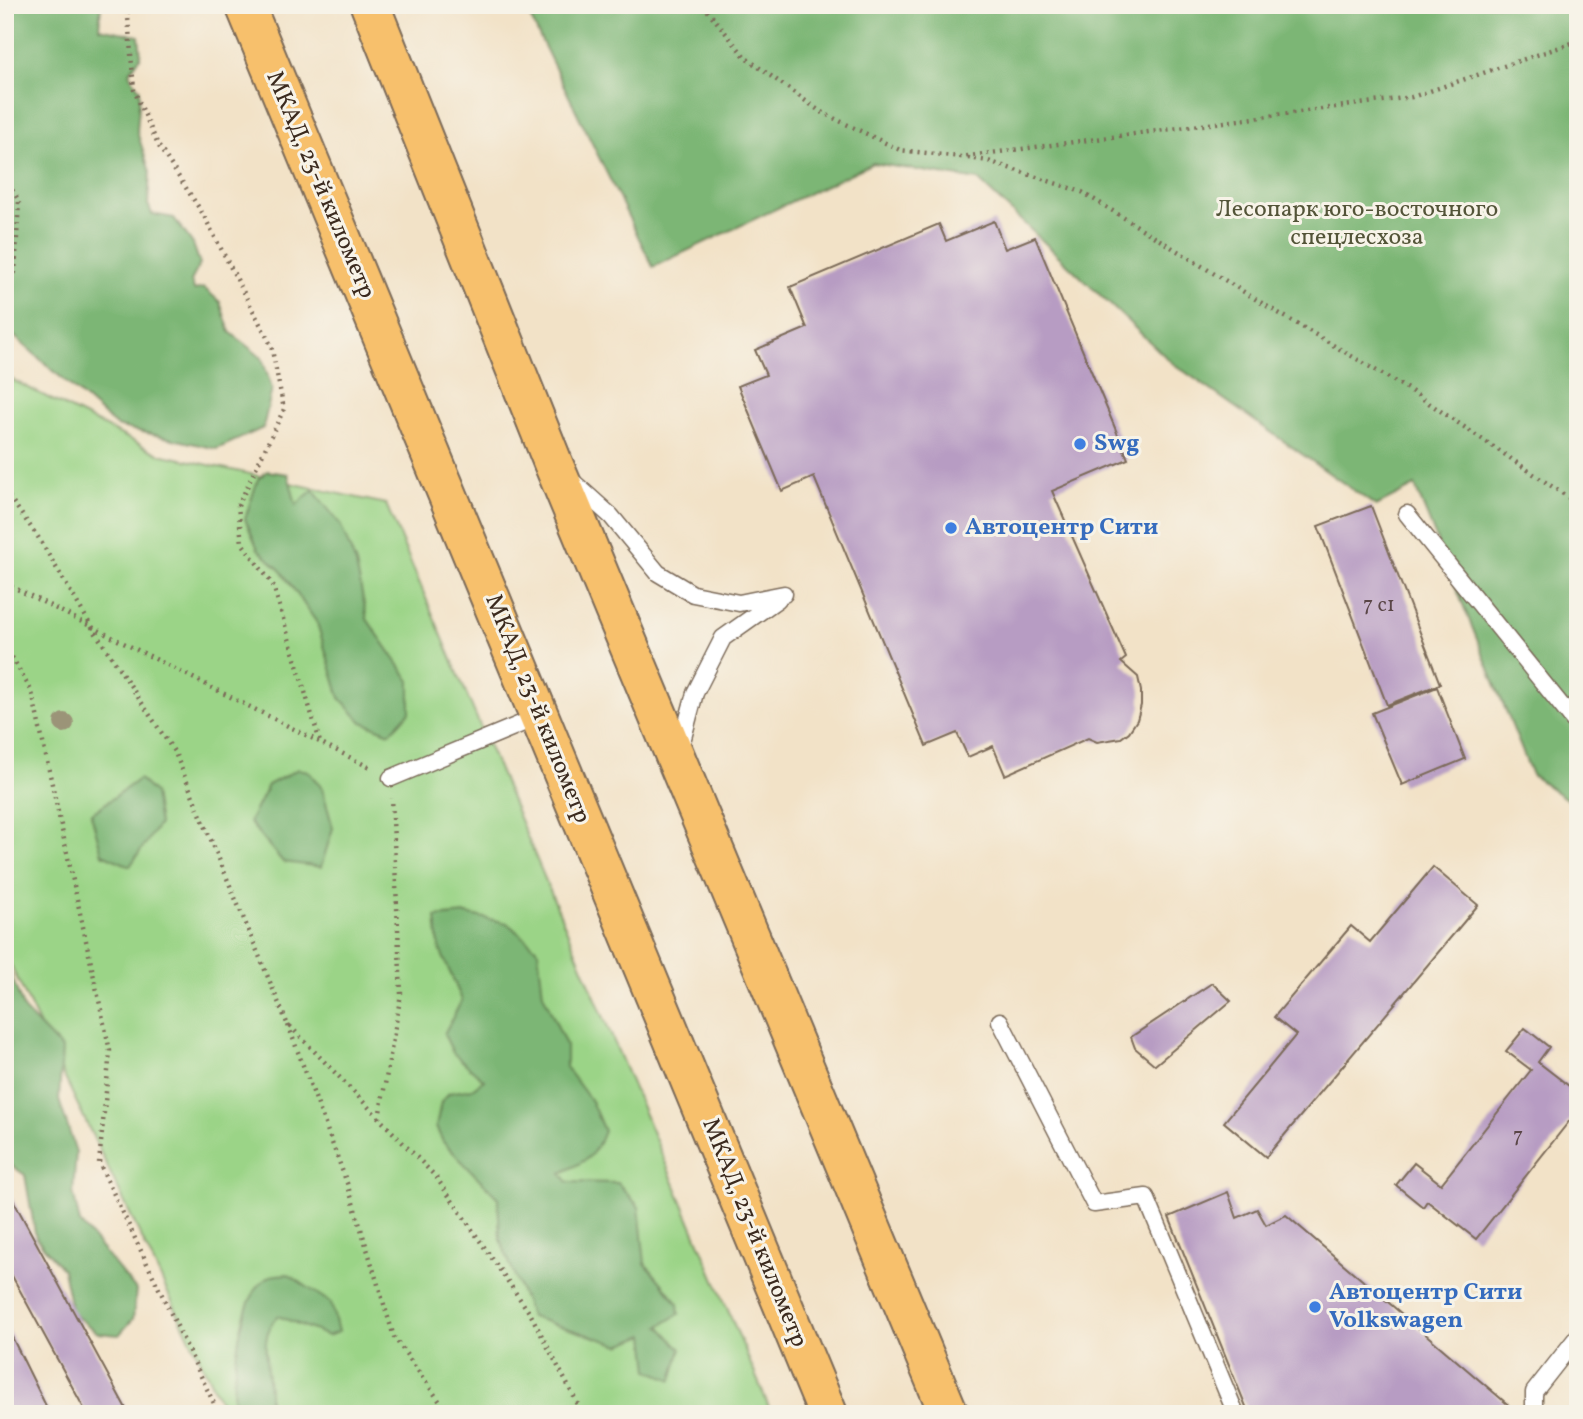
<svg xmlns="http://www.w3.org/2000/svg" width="1583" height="1419" viewBox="0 0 1583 1419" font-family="Vollkorn,serif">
<rect width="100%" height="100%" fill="#f7f3e8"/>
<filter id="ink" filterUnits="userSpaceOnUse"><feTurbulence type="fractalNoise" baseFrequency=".0143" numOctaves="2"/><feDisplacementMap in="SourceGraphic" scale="14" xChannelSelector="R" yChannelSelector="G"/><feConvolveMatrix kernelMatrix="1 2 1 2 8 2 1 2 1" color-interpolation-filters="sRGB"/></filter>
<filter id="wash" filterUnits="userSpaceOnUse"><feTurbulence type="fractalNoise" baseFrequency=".00686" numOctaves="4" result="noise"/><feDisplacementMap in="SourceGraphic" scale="28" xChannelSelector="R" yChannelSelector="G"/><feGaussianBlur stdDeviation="1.57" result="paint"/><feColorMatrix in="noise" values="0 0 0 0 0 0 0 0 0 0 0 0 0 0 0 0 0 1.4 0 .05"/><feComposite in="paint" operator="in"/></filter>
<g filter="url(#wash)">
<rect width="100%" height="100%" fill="#f2e2c7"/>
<path fill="#9bd487" stroke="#6b7f52" stroke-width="2" d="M5,376L159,454L386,504L772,1414H226L5,953Z"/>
<path fill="#7cb674" stroke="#5c7049" stroke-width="2" d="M5,5H101L99,28L139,36L141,56L129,73L140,90L137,132L150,172L148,204L152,214L174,218L193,244L200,264L191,281L194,290L204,288L220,302L230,332L262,358L272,389L263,428L217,449L116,426L5,328Z
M524,5H1578V807L1532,775L1415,486L1376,506L1171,362L978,180L873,163L653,267Z
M267,471L288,474L296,505L313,490L340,524L356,564L367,619L410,681V712L390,733L362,722L340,698L317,623L281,571L258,549L245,519L258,479Z
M298,769L308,771L322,788L333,828L321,867L283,862L249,822L268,785Z
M139,779L154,793L159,824L130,866L102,854L91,814Z
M466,914L507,923L538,950L543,994L566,1045V1067L591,1101L604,1131C594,1158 586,1161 561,1173L568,1182L618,1183L639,1207L645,1263L678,1303L679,1314L660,1326L681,1349L672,1380L649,1370L645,1335L620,1345L531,1317L500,1239L498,1198L443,1142L436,1127L441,1102L449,1093L472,1089L484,1080L453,1053L444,1034L462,1000L439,947L436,917Z
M5,958L24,1010L62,1049L59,1100L76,1152L73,1192L80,1223L136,1290L133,1319L119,1335L98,1333L72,1313L63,1270L36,1238L25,1175L5,1161Z
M288,1274L331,1303L338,1332L328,1336L278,1316C256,1337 270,1371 269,1397C269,1403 267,1408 265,1414H234C231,1381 238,1297 267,1278C272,1274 282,1275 288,1274Z"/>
<g id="blocks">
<path fill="#b79cc3" d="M994,221L1005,249L1035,237L1128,459L1052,491L1126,658L1121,662L1138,677L1141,691V705L1137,720L1129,732L1121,738L1097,742L1088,738L1005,775L993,746L968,757L957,733L926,746L814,477L782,491L738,386L766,375L755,350L807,328L790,287L939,224L946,241Z
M1371,506L1440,684L1387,705L1318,526Z
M1437,687L1465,759L1402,785L1372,713Z
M1433,867L1478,905L1266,1157L1224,1122L1296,1035L1274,1017L1351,926L1370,942Z
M1212,983L1231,1001L1155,1065L1135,1048L1131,1037Z
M1525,1028L1549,1047L1538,1062L1578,1093V1110L1476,1239L1427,1201L1423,1207L1396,1185L1414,1163L1441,1184L1531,1070L1506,1051Z
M5,1185L129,1414H87L5,1263Z
M1228,1192L1237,1218L1257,1209L1266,1225L1286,1215L1519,1414H1249L1169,1217Z
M5,1323L50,1414H5Z"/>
</g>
</g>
<g filter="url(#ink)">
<use href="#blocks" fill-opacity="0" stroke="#7b6a59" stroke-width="2"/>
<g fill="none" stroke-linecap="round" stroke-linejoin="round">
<g stroke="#7b6a59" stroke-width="19">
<path id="service" d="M572,481L611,516L658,573L693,594L739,603L784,594
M1407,514L1578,726
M680,749L695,693L723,638L778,599
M391,778L540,716
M1000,1021L1094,1204L1146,1197L1236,1414
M1534,1414V1392L1578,1336"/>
</g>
<g stroke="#7b6a59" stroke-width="42">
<path id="trunk" d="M245,5L828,1414
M370,5L553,463L949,1414"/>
</g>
<path stroke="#7b6a59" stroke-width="4.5" stroke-dasharray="2 5" stroke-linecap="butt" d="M127,5L134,90L158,145L203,214L271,345L284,409L238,506L242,543L273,585L320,742
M703,5L746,58L821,112L900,150L961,157L1412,97L1578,41
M968,158L988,161L1082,192L1265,305L1411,391L1572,500L1578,513
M5,178L19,201L15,272L5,290
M5,491L38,537L93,629L175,753L287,1023L436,1177L531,1315L583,1414
M5,583L373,769
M5,645L32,692L110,1051L99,1163L219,1414
M288,1025L347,1183L394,1337L445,1409L446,1414
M379,1118L401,994L392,798"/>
<use href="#service" stroke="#fff" stroke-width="16"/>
<use href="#trunk" stroke="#f7c06c" stroke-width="38"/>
</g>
<circle fill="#9b9478" cx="64" cy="723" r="10"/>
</g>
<g fill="#3f7fe0" stroke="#f7f3e8" stroke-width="2.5">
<circle cx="1080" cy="444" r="7"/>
<circle cx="951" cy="528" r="7"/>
<circle cx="1315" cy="1307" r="7"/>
</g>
<g text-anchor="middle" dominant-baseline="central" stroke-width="6" stroke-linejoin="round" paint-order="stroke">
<g font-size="21" fill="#5a4647">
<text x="1379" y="605">7 с1</text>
<text x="1518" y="1136">7</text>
</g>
<g font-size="24" fill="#3b2a1e" stroke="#f7f3e8">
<text transform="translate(320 185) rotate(67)">МКАД, 23-й километр</text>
<text transform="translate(537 709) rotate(68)">МКАД, 23-й километр</text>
<text transform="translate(754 1233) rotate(68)">МКАД, 23-й километр</text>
</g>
<g font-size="24" fill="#535438" stroke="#f7f3e8">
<text x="1357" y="210">Лесопарк юго-восточного<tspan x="1357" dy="28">спецлесхоза</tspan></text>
</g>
<g font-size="24" font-weight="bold" fill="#366cbe" stroke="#f7f3e8" text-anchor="start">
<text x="1094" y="444">Swg</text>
<text x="965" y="528">Автоцентр Сити</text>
<text x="1329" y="1293">Автоцентр Сити<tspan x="1329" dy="28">Volkswagen</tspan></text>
</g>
</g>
<rect width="1583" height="1419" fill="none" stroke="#f7f3e8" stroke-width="28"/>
</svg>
